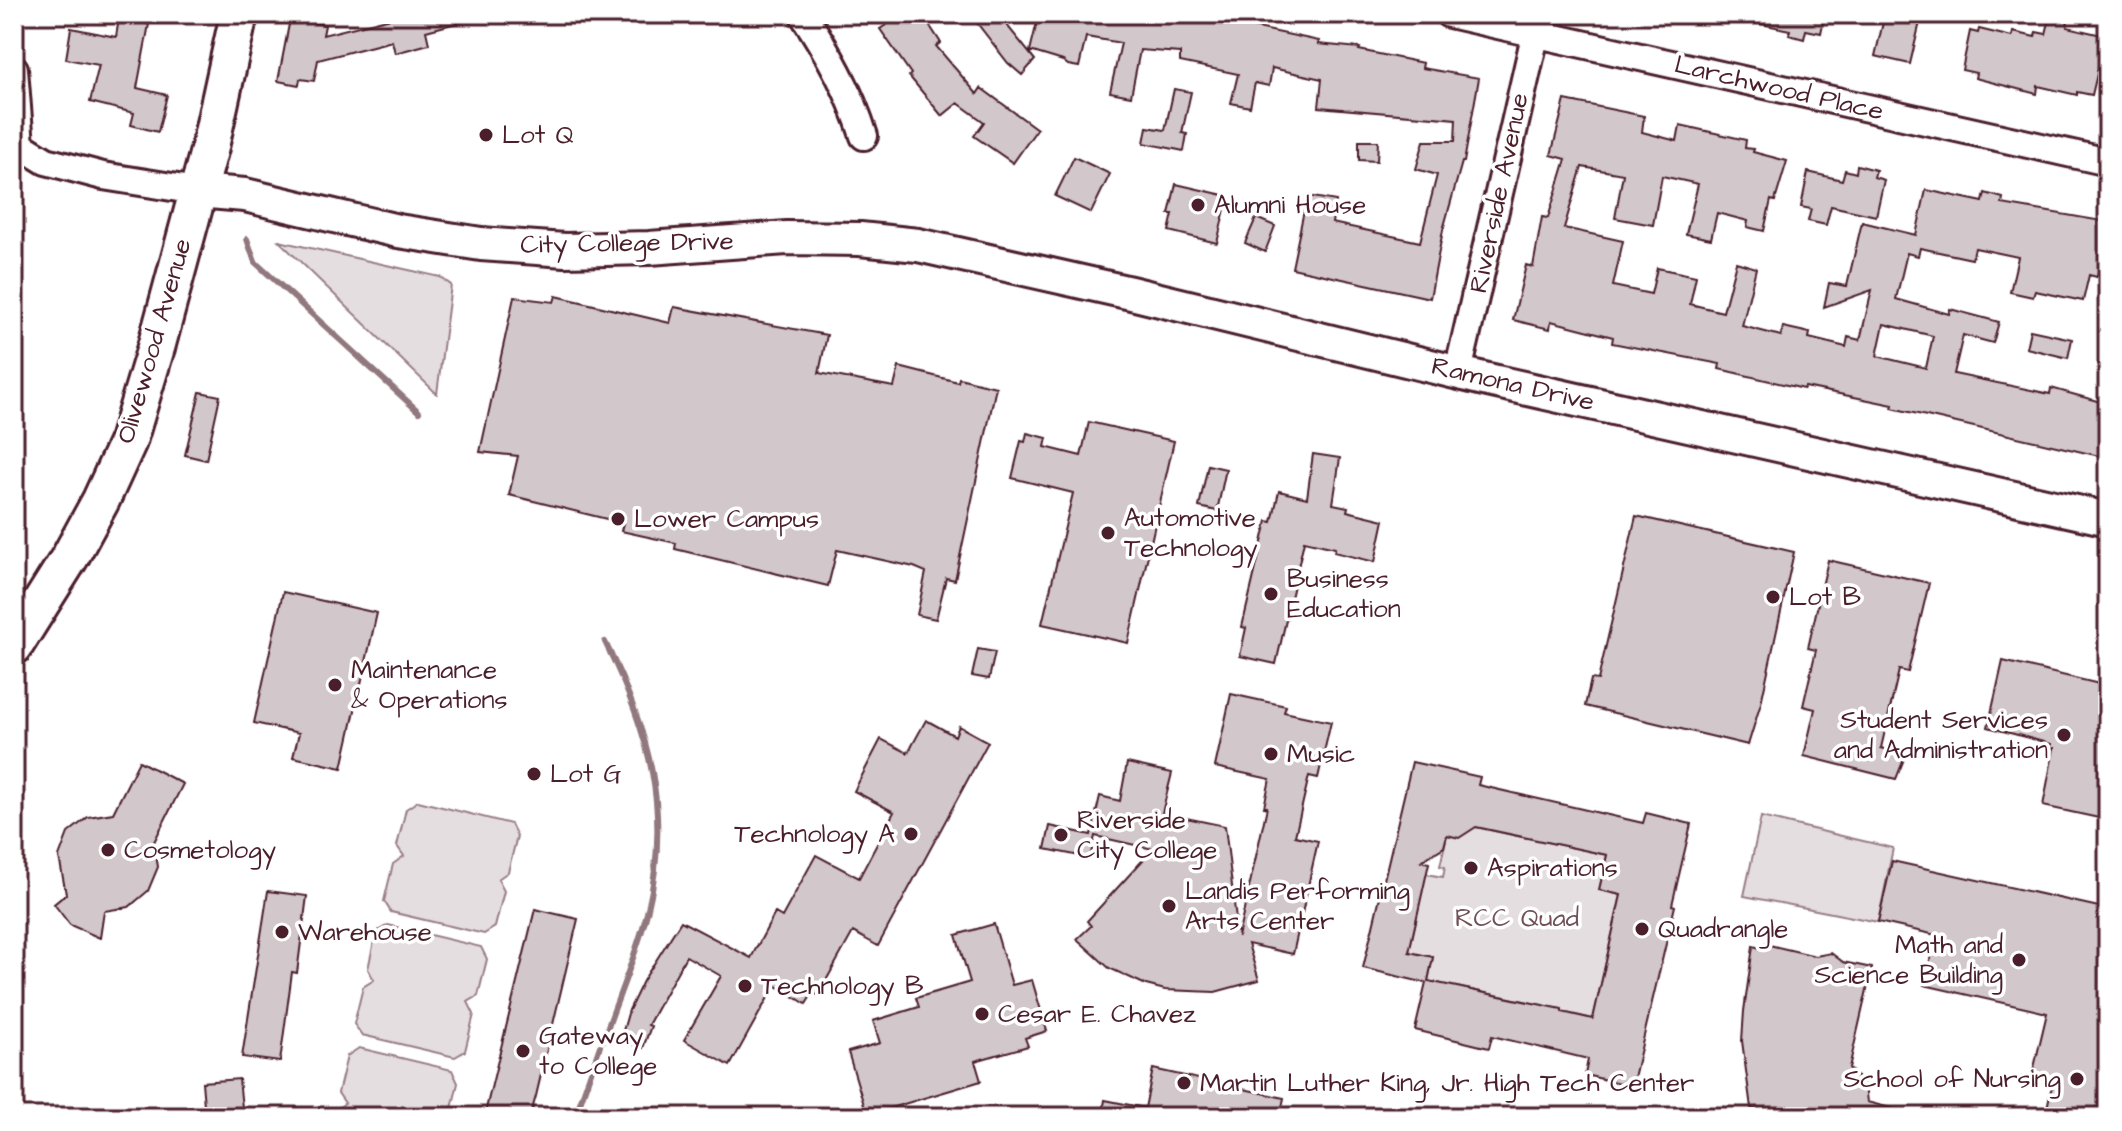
<svg xmlns="http://www.w3.org/2000/svg" width="2122" height="1131" viewBox="0 0 2122 1131" font-family="'Architects Daughter',sans-serif">
<rect width="100%" height="100%" fill="#fff"/>
<filter id="ink" filterUnits="userSpaceOnUse"><feTurbulence type="fractalNoise" baseFrequency=".0125" numOctaves="2"/><feDisplacementMap in="SourceGraphic" scale="16" xChannelSelector="R" yChannelSelector="G"/><feConvolveMatrix kernelMatrix="1 2 1 2 8 2 1 2 1" color-interpolation-filters="sRGB"/></filter>
<g filter="url(#ink)">
<path fill="#e5dee0" stroke="#987e86" stroke-width="2" d="M279,241L440,277L451,285L437,394Z
M418,801L511,824L517,836L508,872L498,879L504,891L495,927L484,934L391,912L384,901L393,864L404,856L397,846L406,809Z
M1761,817L1893,848L1878,922L1744,896Z
M1471,826L1607,855L1599,890L1621,895L1593,1019L1562,1012V1009L1428,981L1433,957L1409,952L1426,874L1443,877L1445,867L1440,866L1447,835Z
M388,925L481,947L487,959L478,996L468,1002L474,1014L465,1051L455,1057L362,1035L354,1024L363,987L374,980L368,969L376,932Z
M359,1048L452,1070L458,1083L450,1117H333L334,1111L345,1103L338,1093L347,1056Z"/>
<g fill="none" stroke-linecap="round" stroke-linejoin="round">
<path stroke="#91787e" stroke-width="6" d="M247,239L255,262L419,412
M603,1041C617,999 636,956 647,913C672,812 650,733 605,642
M575,1117L600,1046"/>
</g>
<path fill="#d2c7cb" stroke="#4a1f2b" stroke-width="2" fill-rule="evenodd" d="M407,14H467L468,20L426,31L429,44L395,53L392,41L318,60L314,81L300,79L299,85L278,81L290,19L325,25L323,35Z
M903,14H922L941,43L936,46L977,94L981,88L1037,129L1013,163L974,136L984,122L958,103L942,116L909,76L911,74L880,29Z
M970,14H998L1035,60L1022,75L1008,63Z
M1039,14H1192L1319,41L1318,44L1360,48L1359,50L1423,63L1422,68L1479,78L1464,162H1462L1443,230L1430,298L1292,268L1307,196L1336,201L1332,223L1420,242L1437,175L1416,169L1424,141H1455L1456,119L1319,107L1322,79L1272,68L1269,86L1255,83L1250,107L1231,103L1238,74L1180,62V53L1140,50L1131,96L1110,92L1121,43L1086,37L1079,67L1068,65L1063,61L1030,51Z
M1752,14H1825L1821,33L1806,30L1804,39L1789,35L1790,30L1751,22Z
M1885,14H1917L1915,21L1920,22L1910,64L1875,56Z
M2051,14H2069L2067,27L2106,36L2092,95L2077,92V95L2038,86L2037,94L1975,78L1976,73L1962,70L1970,31L1978,33L1979,29L2012,37L2013,32L2035,37L2036,32L2046,34Z
M119,18L149,24L137,88L167,95L158,132L131,125L134,113L90,102L99,65L66,59L71,28L116,37Z
M1174,89L1191,92L1182,133L1187,134L1184,151L1144,143L1147,127L1165,130Z
M1565,100L1644,116L1642,132L1677,141L1680,125L1746,140L1745,148L1754,149L1753,152L1787,161L1775,201L1771,200L1764,231L1747,227L1748,221L1717,213L1711,239L1686,234L1698,184L1662,176L1653,225L1615,218L1623,174L1582,167L1564,228L1623,241L1613,286L1651,294L1657,268L1696,276L1690,304L1723,312L1736,262L1756,268L1742,326L1781,336L1783,327L1810,333L1809,338L1846,347L1848,337L1860,340L1872,290L1824,307L1829,283L1847,286L1862,222L1916,235L1926,190L1983,202L1985,193L2003,198L2002,204L2108,222V274L2099,272L2097,277L2089,275L2083,301L2035,291L2033,297L2010,292L2018,257L1975,248L1972,259L1920,248L1918,256L1907,253L1896,299L1949,314L1950,309L1999,322L1993,343L1963,335L1954,374L2050,394L2051,388L2108,404V458L1892,408L1893,405L1805,387L1804,389L1719,369L1720,364L1612,343L1613,337L1551,321L1550,329L1513,320L1526,265L1533,267L1542,217L1548,218L1566,159L1551,155ZM1884,324L1933,336L1926,368L1877,356Z
M1359,141H1378L1377,161L1359,160Z
M1074,157L1110,174L1091,213L1055,196Z
M1857,165L1876,170L1874,177L1884,180L1876,216L1831,206L1826,225L1808,221L1811,209L1801,207L1808,172L1842,180L1845,170L1856,173Z
M1176,184L1228,196L1217,243L1169,231L1173,214H1169Z
M1256,218L1275,226L1265,252L1245,243Z
M556,296L670,323L674,307L827,335L819,373L894,387L899,367L958,382L959,378L996,387L955,580L946,578L936,619L917,615L926,572L914,567L837,550L828,586L675,549L676,543L621,531L623,523L509,495L518,456L480,452L514,297L554,302Z
M2030,330L2072,339L2068,358L2026,348Z
M200,392L220,396L206,460L185,455Z
M1089,422L1174,441L1128,643L1042,624L1073,493L1012,478L1021,441L1025,442L1027,433L1047,438L1045,447L1081,456Z
M1313,454L1340,458L1333,504L1348,507L1347,511L1384,520L1375,562L1334,552L1335,548L1304,541L1276,664L1240,656L1246,628L1242,627L1267,521L1272,522L1279,491L1307,498Z
M1208,465L1226,469L1217,511L1199,507Z
M1636,516L1794,552L1761,703L1748,745L1585,706L1591,679L1598,680Z
M1828,560L1929,583L1908,672L1899,670L1881,748L1906,754L1896,779L1804,756L1815,709L1803,706L1816,650L1808,648Z
M283,592L377,613L342,768L293,757L299,733L254,723Z
M978,649L995,652L989,679L972,676Z
M2003,661L2108,686V820L2043,806L2054,748H2051V744L1988,727Z
M1231,694L1286,706L1284,712L1331,722L1318,778L1309,776L1295,836L1318,841L1293,954L1248,944L1259,980L1215,992L1165,990L1146,985L1109,968L1077,939L1091,926L1087,921L1153,849L1095,836L1090,858L1045,849L1050,826L1091,835L1100,796L1120,801L1127,763L1172,773L1162,813L1225,826L1238,937L1267,807H1264L1270,779L1215,767Z
M926,720L955,736L959,726L988,742L878,946L853,932L818,995L813,993L806,1004L775,985L730,1066L684,1040L721,976L686,956L648,1025L651,1026L643,1048L620,1041L629,1010L643,981L681,921L751,958L775,913L782,917L816,855L859,878L894,812L854,791L881,739L908,753Z
M139,761L183,784L154,842L158,867L148,891L129,907L104,911L100,938L70,925L54,904L66,894L59,857L68,833L88,817L113,813Z
M1412,762L1480,777L1478,785L1643,823L1646,813L1691,824L1672,905L1675,906L1632,1086L1585,1075L1588,1059L1492,1036L1489,1048L1415,1030L1426,983L1363,968ZM1476,827L1607,855L1599,890L1621,895L1593,1019L1562,1012V1009L1428,981L1433,957L1409,952L1429,863L1421,861L1444,847L1447,835L1459,838Z
M1892,861L2108,909V1117H2045L2053,1081L2032,1076L2047,1013L1924,985L1936,935L1878,922Z
M268,891L307,896L297,973L292,972L280,1062L242,1057Z
M535,909L578,919L536,1096L530,1117H484Z
M994,924L1012,985L1032,980L1047,1031L1025,1038L1028,1046L975,1061L981,1081L867,1115L848,1052L880,1043L873,1021L919,1007L916,998L970,982L956,935Z
M1765,944L1816,956L1831,953L1843,962L1872,968L1849,1068L1865,1086L1867,1102L1902,1111L1901,1117H1790L1751,1108L1742,1041L1744,1011L1753,946L1764,949Z
M1153,1069L1284,1098L1280,1117H1102L1105,1100L1145,1108Z
M239,1079L243,1117H205L202,1082Z"/>
<g fill="none" stroke-linecap="round" stroke-linejoin="round">
<g stroke="#4a1f2b" stroke-width="32">
<path id="minor" d="M803,14C829,54 850,91 864,136
M1449,14L2108,162
M14,69L20,145L46,161L103,176L197,191
M1458,372L1540,14"/>
</g>
<g stroke="#4a1f2b" stroke-width="38">
<path id="tertiary" d="M197,191L245,195L398,231L481,244L565,250L649,248L787,238L860,239L918,245L1131,293L1488,380L2108,519"/>
</g>
<g stroke="#4a1f2b" stroke-width="42">
<path id="secondary" d="M14,646L70,557L101,500L128,441L157,344L210,147L239,14"/>
</g>
<use href="#minor" stroke="#fff" stroke-width="26"/>
<use href="#tertiary" stroke="#fff" stroke-width="32"/>
<use href="#secondary" stroke="#fff" stroke-width="36"/>
</g>
</g>
<g fill="#4a1f2b" stroke="#fff" stroke-width="3">
<circle cx="486" cy="135" r="8"/>
<circle cx="1198" cy="205" r="8"/>
<circle cx="618" cy="519" r="8"/>
<circle cx="1108" cy="533" r="8"/>
<circle cx="1271" cy="594" r="8"/>
<circle cx="1773" cy="597" r="8"/>
<circle cx="335" cy="685" r="8"/>
<circle cx="2064" cy="735" r="8"/>
<circle cx="1271" cy="754" r="8"/>
<circle cx="534" cy="774" r="8"/>
<circle cx="911" cy="834" r="8"/>
<circle cx="1061" cy="835" r="8"/>
<circle cx="108" cy="850" r="8"/>
<circle cx="1471" cy="868" r="8"/>
<circle cx="1169" cy="906" r="8"/>
<circle cx="1642" cy="929" r="8"/>
<circle cx="282" cy="932" r="8"/>
<circle cx="2019" cy="960" r="8"/>
<circle cx="745" cy="986" r="8"/>
<circle cx="982" cy="1014" r="8"/>
<circle cx="523" cy="1051" r="8"/>
<circle cx="2077" cy="1079" r="8"/>
<circle cx="1184" cy="1083" r="8"/>
</g>
<g text-anchor="middle" dominant-baseline="central" stroke-width="7" stroke-linejoin="round" paint-order="stroke">
<g font-size="26" fill="#4a1f2b" stroke="#fff">
<text transform="translate(1779 88) rotate(13)">Larchwood Place</text>
<text transform="translate(1499 193) rotate(-78)">Riverside Avenue</text>
<text transform="translate(627 243) rotate(-1)">City College Drive</text>
<text transform="translate(154 341) rotate(-74)">Olivewood Avenue</text>
<text transform="translate(1513 384) rotate(13)">Ramona Drive</text>
</g>
<g font-size="26" fill="#4a1f2b" stroke="#fff" text-anchor="start">
<text x="502" y="135">Lot Q</text>
<text x="1214" y="205">Alumni House</text>
<text x="1124" y="518">Automotive<tspan x="1124" dy="30">Technology</tspan></text>
<text x="634" y="519">Lower Campus</text>
<text x="1287" y="579">Business<tspan x="1287" dy="30">Education</tspan></text>
<text x="1789" y="597">Lot B</text>
<text x="351" y="670">Maintenance<tspan x="351" dy="30">&amp; Operations</tspan></text>
<text x="2048" y="720" text-anchor="end">Student Services<tspan x="2048" dy="30">and Administration</tspan></text>
<text x="1287" y="754">Music</text>
<text x="550" y="774">Lot G</text>
<text x="1077" y="820">Riverside<tspan x="1077" dy="30">City College</tspan></text>
<text x="895" y="834" text-anchor="end">Technology A</text>
<text x="124" y="850">Cosmetology</text>
<text x="1487" y="868">Aspirations</text>
<text x="1185" y="891">Landis Performing<tspan x="1185" dy="30">Arts Center</tspan></text>
<text x="1658" y="929">Quadrangle</text>
<text x="298" y="932">Warehouse</text>
<text x="2003" y="945" text-anchor="end">Math and<tspan x="2003" dy="30">Science Building</tspan></text>
<text x="761" y="986">Technology B</text>
<text x="998" y="1014">Cesar E. Chavez</text>
<text x="539" y="1036">Gateway<tspan x="539" dy="30">to College</tspan></text>
<text x="2061" y="1079" text-anchor="end">School of Nursing</text>
<text x="1200" y="1083">Martin Luther King, Jr. High Tech Center</text>
</g>
<g font-size="26" fill="#714f58" stroke="#fff">
<text x="1517" y="918">RCC Quad</text>
</g>
</g>
<rect width="2122" height="1131" fill="none" stroke="#fff" stroke-width="48"/>
<rect x="24" y="24" width="2074" height="1083" fill="none" stroke="#4a1f2b" stroke-width="3" filter="url(#ink)"/>
</svg>
